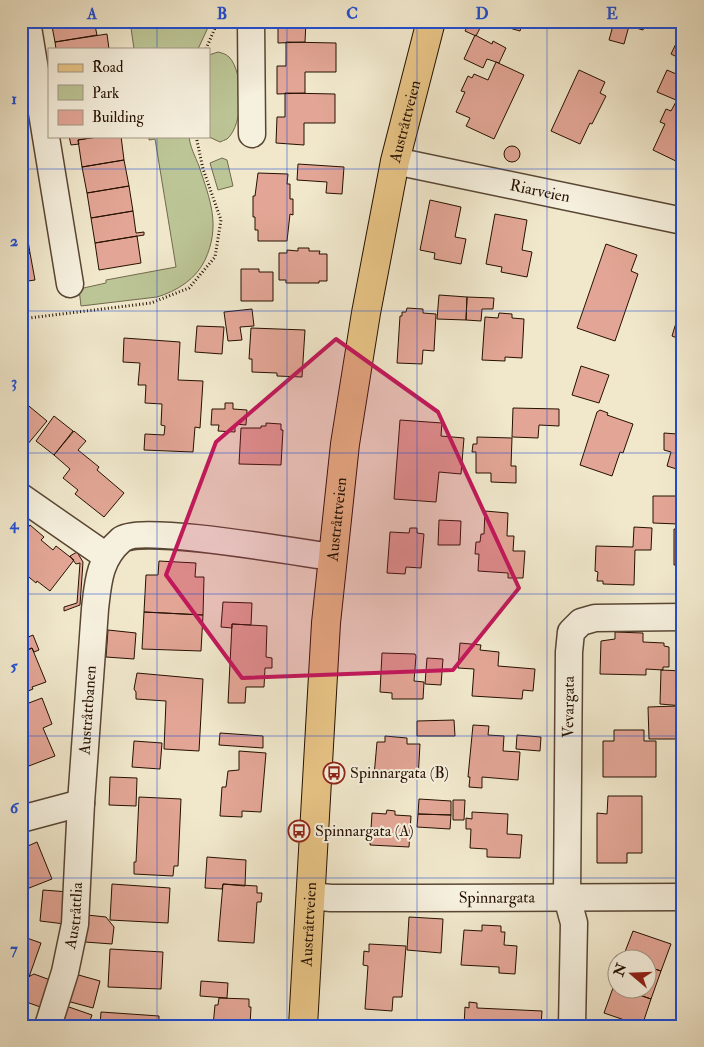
<svg xmlns="http://www.w3.org/2000/svg" width="704" height="1047" viewBox="0 0 704 1047" font-family="'IM FELL Double Pica',serif">
<rect width="100%" height="100%" fill="#f1e8cc"/>
<filter id="stains"><feTurbulence type="fractalNoise" baseFrequency=".004" numOctaves="4"/><feColorMatrix values="0 0 0 0 .2 0 0 0 0 .09 0 0 0 0 .02 0 0 0 .5 -.17"/></filter>
<radialGradient id="worn" r=".72"><stop offset=".6" stop-color="#630" stop-opacity="0"/><stop offset="1" stop-color="#630" stop-opacity=".3"/></radialGradient>
<path fill="#bcc596" stroke="#706a4b" d="M130,21H211L198,49H134Z
M218,52C222,53 226,54 229,57C244,72 244,125 227,139C225,140 222,141 220,142L207,136H209V55Z
M149,136H189C190,147 195,156 199,166C210,200 221,225 205,260C196,279 177,291 157,297L81,306L79,289L106,283V280L176,267L155,139L149,140Z
M222,158L227,160L233,186L218,190L210,163Z"/>
<path fill="#e3a696" stroke="#251000" d="M51,21H94L97,35L55,42Z
M278,21H306L305,42L278,43Z
M485,21H523L520,31Z
M612,21H646L643,30L629,26L624,44L609,40L614,22Z
M469,23L480,28L476,36L465,31Z
M683,29V60L671,54Z
M107,34L109,49H56L55,42Z
M475,35L492,44L493,41L506,48L499,63L487,59L483,68L464,59Z
M286,42L336,43V72H305V93L277,94V66H286Z
M496,62L524,75L494,139L466,126L470,118L456,112L465,92L461,91L468,76L472,78L474,74L488,80Z
M579,70L605,82L600,93L606,96L592,124L590,123L580,144L551,131Z
M667,70L683,77V94L680,99L678,98L676,100L657,92Z
M285,93L335,94V123H304V145L276,143L277,117H285Z
M678,98L683,100V157L680,163L653,150L665,124L660,122L666,109L671,111Z
M69,136H103L78,140L79,144L71,145Z
M103,136H121L124,160L82,167L78,140Z
M504 154a8 8 0 1 1 16 0a8 8 0 1 1-16 0Z
M124,160L129,186L87,193L82,167Z
M298,164L344,167L342,194L326,193L327,182L297,180Z
M258,173L288,174L287,184H290V199H293V215L290,214L287,241H258V230H255V217H253V196H255Z
M129,186L133,211L91,218L87,193Z
M430,200L461,207L455,237L466,239L461,264L434,259L435,253L420,250Z
M21,203H23L26,228L21,229Z
M133,211L136,233L144,232V235L95,243L91,218Z
M495,214L527,220L522,250L532,252L527,277L501,272L502,267L486,264Z
M26,228L30,253L21,255V229Z
M137,236L141,263L99,270L95,243Z
M606,244L637,255L631,271L638,274L615,341L577,328Z
M298,248H309V251H320L319,254H327V281H319V283H286V280H279V253H287V250L298,251Z
M30,253L35,280L21,282V255Z
M241,269H259V272H273V301H241Z
M439,295L467,297L466,320L437,319Z
M467,297L494,298L493,309H482L481,321L466,320Z
M683,300V339L682,340L672,336Z
M407,308L423,309V313L436,314L434,351L423,350L422,364L397,363L400,316H402V312H406Z
M252,309L254,326L240,327L242,340L228,341L224,312Z
M499,313L512,314V318L524,319L522,358L505,357V361L482,360L485,317L498,318Z
M197,326L224,327L222,354L195,352Z
M251,328L305,330L302,377L277,376V373L252,372V359H249Z
M124,338L180,342L178,380L203,381L200,428L195,427L193,452L144,450L145,434L164,435L165,426L161,425L162,404L145,403L146,385H138L140,363L123,362Z
M581,366L609,375L599,403L572,395Z
M24,402L47,421L22,451L21,404Z
M225,403H233V409L247,410L246,425L235,424V432L218,431L219,425H211L212,409H225Z
M513,408L559,409V426L539,425L538,438L512,437Z
M600,410L608,413L607,415L633,424L623,453L620,452L612,476L580,465L597,412Z
M54,416L73,431L54,455L36,441Z
M683,417V471L667,466L671,452L664,450V433L677,434Z
M400,420L442,423L441,436L464,438L461,474L439,472L436,502L394,499Z
M266,423L281,424V430H283L281,465L239,464L241,428H261V426H266Z
M74,431L86,441L78,450L99,467L97,470L124,493L104,517L75,494L78,490L63,478L70,469L54,455Z
M477,437L512,438L511,466H516V483L491,482V473H476V452H472L473,444H477Z
M653,496H678V524L653,523Z
M485,511L508,513L507,536H514L513,551H525L523,578H508V573L478,571L479,554H475L476,542H480L481,534H484Z
M439,520L461,521L460,545H438Z
M30,525L44,537L41,540L53,550L56,546L74,560L50,591L37,581L36,583L24,573L23,575L21,573V537Z
M634,527L652,528L651,550H635L634,585L603,584V581H597L598,572L595,571L596,546L633,547Z
M410,528H417V533L424,534L421,568L406,567L405,574L387,573L390,532L409,533Z
M674,529H683V565H674Z
M77,552L83,562L80,605L64,611V607L77,603L80,563L76,564L70,556Z
M159,561L196,563L195,577H204L203,615L144,612L146,575H158Z
M223,602L252,603L251,625L232,624V628L221,627Z
M144,612L203,615L201,651L142,649Z
M232,624L267,626L266,657L272,658V668H265L264,687H246L245,703H228Z
M108,630L136,633L134,659L106,657Z
M615,632L643,633V642L664,643V646L669,647V667H663V670L646,669V675L600,674L601,641L615,639Z
M24,633L26,638L33,635L39,650L34,652L32,648L25,651L21,656V634Z
M460,643L481,645L480,650L499,652L498,666L535,669L533,691L523,690L522,699L472,696L474,669L458,668Z
M32,648L46,682L32,687L33,689L21,694V656L25,651Z
M382,653L415,654L416,656L414,681L424,682L423,699H392V693L380,692Z
M427,658L443,659L441,685L425,684Z
M661,670L683,671V706L660,704Z
M137,673L203,679L199,751L164,749L166,701L136,699V692L134,689Z
M42,698L52,724L43,728L55,756L21,769V706Z
M678,706V710H682L683,735H678V739H649L648,707Z
M454,720L455,736H417V721Z
M473,725L489,726L488,735L504,736L503,751L520,752L518,780L482,777V788L469,787L470,777H468Z
M614,730H644V741H656V777H603V741H614Z
M220,733L263,736V748L219,745Z
M517,735L541,737L540,751L516,749Z
M385,736L407,738V744H420L418,779L374,776L377,742H385Z
M134,741L162,743L160,769L132,767Z
M239,751L266,753L261,812L242,811V817L220,816L222,787H226L228,771L239,770Z
M110,777L137,778L136,806L109,805Z
M680,793H683V818H679Z
M608,796H642V853H627V863H597V813L607,814Z
M139,797L181,799L178,866H174L173,876L134,874V862H136Z
M419,799L451,801V815L418,814Z
M453,800H465L464,820H453Z
M387,810L395,811V815L411,816L409,847L370,845L372,813L386,814Z
M472,812L508,814L507,834L522,835L520,858L487,857V849L470,848L471,829H466V818L472,819Z
M418,814L451,815L450,829L417,827Z
M37,842L52,879L24,890V888L21,889V849Z
M207,857L246,860L245,886L223,884L222,889L205,888Z
M112,884L170,888L168,923L110,920Z
M223,884L257,886V893H262L261,902H257L254,943L218,941Z
M43,890L69,892L65,924L40,921Z
M87,915L106,917L114,927L112,944L85,942Z
M409,917L443,919L441,953L407,950Z
M482,925L501,926V932H505L504,945L517,946L515,974L499,973V967L461,965L464,930L482,931Z
M633,931L671,944L661,971L646,966V960H630L623,957Z
M21,936L41,943L29,977L21,974Z
M369,944L406,946L402,997H393L392,1011L365,1009L368,966L363,965L364,951L369,952Z
M110,949L163,952L161,989L108,987Z
M646,966L661,971L651,999L625,990H646Z
M34,974L53,981L43,1008L21,1000V988L24,979Z
M75,974L100,981L93,1008L67,1001Z
M201,981L228,983L227,998L200,996Z
M614,985L616,986V990H625L651,999L642,1026L604,1013Z
M219,998L249,999V1007H251L250,1026H213L215,1005H218Z
M469,1002L477,1003V1008L542,1011L541,1026H464L465,1007L469,1008Z
M66,1006L92,1015L88,1026H58Z
M101,1012L159,1016V1026H100Z"/>
<g fill="none" stroke-linecap="round" stroke-linejoin="round">
<g stroke="#584633" stroke-width="29">
<g id="minor">
<path d="M27,21L70,284"/>
<path d="M251,21L252,134"/>
<path id="s1" d="M395,161L683,221"/>
<path d="M21,497L106,556"/>
<path d="M21,819L81,803"/>
<path id="s2" d="M311,896L331,898H419L683,897"/>
<path id="s3" d="M48,1026L65,972L75,924L81,803L95,609C98,583 99,559 121,540C139,524 301,553 332,557"/>
<path id="s4" d="M572,1026L574,923L567,897L569,652L571,632L581,622L595,618L683,617"/>
</g>
</g>
<g stroke="#251000" stroke-width="30">
<g id="major">
<path id="s5" d="M303,1026L326,623L345,444L366,313L395,161L431,21"/>
</g>
</g>
<path stroke="#251000" stroke-width="3" stroke-dasharray="1 2.5" stroke-linecap="butt" d="M206,49L218,21
M21,319L151,303L189,288L215,257L221,220L203,169L196,136"/>
<use href="#minor" stroke="#f6f0de" stroke-width="26"/>
<use href="#major" stroke="#e8c486" stroke-width="28"/>
</g>
<path fill="#c2185b" fill-opacity="0.2" stroke="#c2185b" stroke-width="4" stroke-linejoin="round" d="M336,339L438,412L519,588L453,670L242,678L166,575L216,442Z"/>
<path fill="none" stroke="#1d4ed8" stroke-width="1" stroke-opacity="0.55" d="M157,21V49M287,21V1026M417,21V1026M547,21V1026M157,136V1026M21,169H683M21,311H683M21,453H683M21,594H683M21,736H683M21,878H683"/>
<defs>
<g id="bus-ring" transform="scale(1.125)"><circle r="9.5" fill="#f6f0de" stroke="#8f2418" stroke-width="1.5"/><path d="M-5-6H5V4H4V6H2V4H-2V6H-4V4H-5ZM-3.5-4V0h7V-4ZM-3.5 1.2v1.5H-2V1.2ZM2 1.2v1.5H3.5V1.2Z" fill="#8f2418"/></g>
</defs>
<g fill-rule="evenodd">
<use href="#bus-ring" x="334" y="773"/>
<use href="#bus-ring" x="299" y="831"/>
</g>
<g text-anchor="middle" dominant-baseline="central" stroke-width="4" stroke-linejoin="round" paint-order="stroke">
<g font-size="16" fill="#251000" stroke="#f6f0de">
<text stroke="none"><textPath href="#s5" startOffset="912">Austråttveien</textPath></text>
<text stroke="none"><textPath href="#s1" startOffset="148">Riarveien</textPath></text>
<text stroke="none"><textPath href="#s5" startOffset="508">Austråttveien</textPath></text>
<text stroke="none"><textPath href="#s4" startOffset="320">Vevargata</textPath></text>
<text stroke="none"><textPath href="#s3" startOffset="320">Austråttbanen</textPath></text>
<text stroke="none"><textPath href="#s2" startOffset="186">Spinnargata</textPath></text>
<text stroke="none"><textPath href="#s3" startOffset="114">Austråttlia</textPath></text>
<text stroke="none"><textPath href="#s5" startOffset="102">Austråttveien</textPath></text>
</g>
<g font-size="16" fill="#251000" stroke="#f6f0de" text-anchor="start">
<text x="350" y="773">Spinnargata (B)</text>
<text x="315" y="831">Spinnargata (A)</text>
</g>
</g>
<rect width="704" height="1047" fill="none" stroke="#f1e8cc" stroke-width="55"/>
<rect x="48" y="48" width="162" height="90" fill="#f6f0de" stroke="#a29685"/>
<rect x="58" y="64" width="25" height="8" fill="#e8c486" stroke="#a29685"/>
<text x="92" y="72" font-size="15" fill="#251000">Road</text>
<rect x="58" y="85" width="25" height="15" fill="#bcc596" stroke="#a29685"/>
<text x="92" y="98" font-size="15" fill="#251000">Park</text>
<rect x="58" y="110" width="25" height="15" fill="#e3a696" stroke="#a29685"/>
<text x="92" y="122" font-size="15" fill="#251000">Building</text>
<g transform="translate(632 974) rotate(289)"><circle r="24" fill="#f6f0de" stroke="#a29685"/>
<path d="M0-4L9 19L0 12L-9 19Z" fill="#8f2418"/>
<text y="-8" font-size="14" font-weight="bold" text-anchor="middle" fill="#251000">N</text>
</g>
<rect x="28" y="28" width="648" height="992" fill="none" stroke="#1d4ed8" stroke-width="2"/>
<g font-size="16" text-anchor="middle" font-weight="bold" fill="#1d4ed8">
<text x="92" y="19">A</text>
<text x="222" y="19">B</text>
<text x="352" y="19">C</text>
<text x="482" y="19">D</text>
<text x="612" y="19">E</text>
<text x="14" y="104">1</text>
<text x="14" y="246">2</text>
<text x="14" y="387">3</text>
<text x="14" y="529">4</text>
<text x="14" y="671">5</text>
<text x="14" y="813">6</text>
<text x="14" y="954">7</text>
</g>
<rect width="100%" height="100%" filter="url(#stains)"/>
<rect width="100%" height="100%" fill="url(#worn)"/>
</svg>
